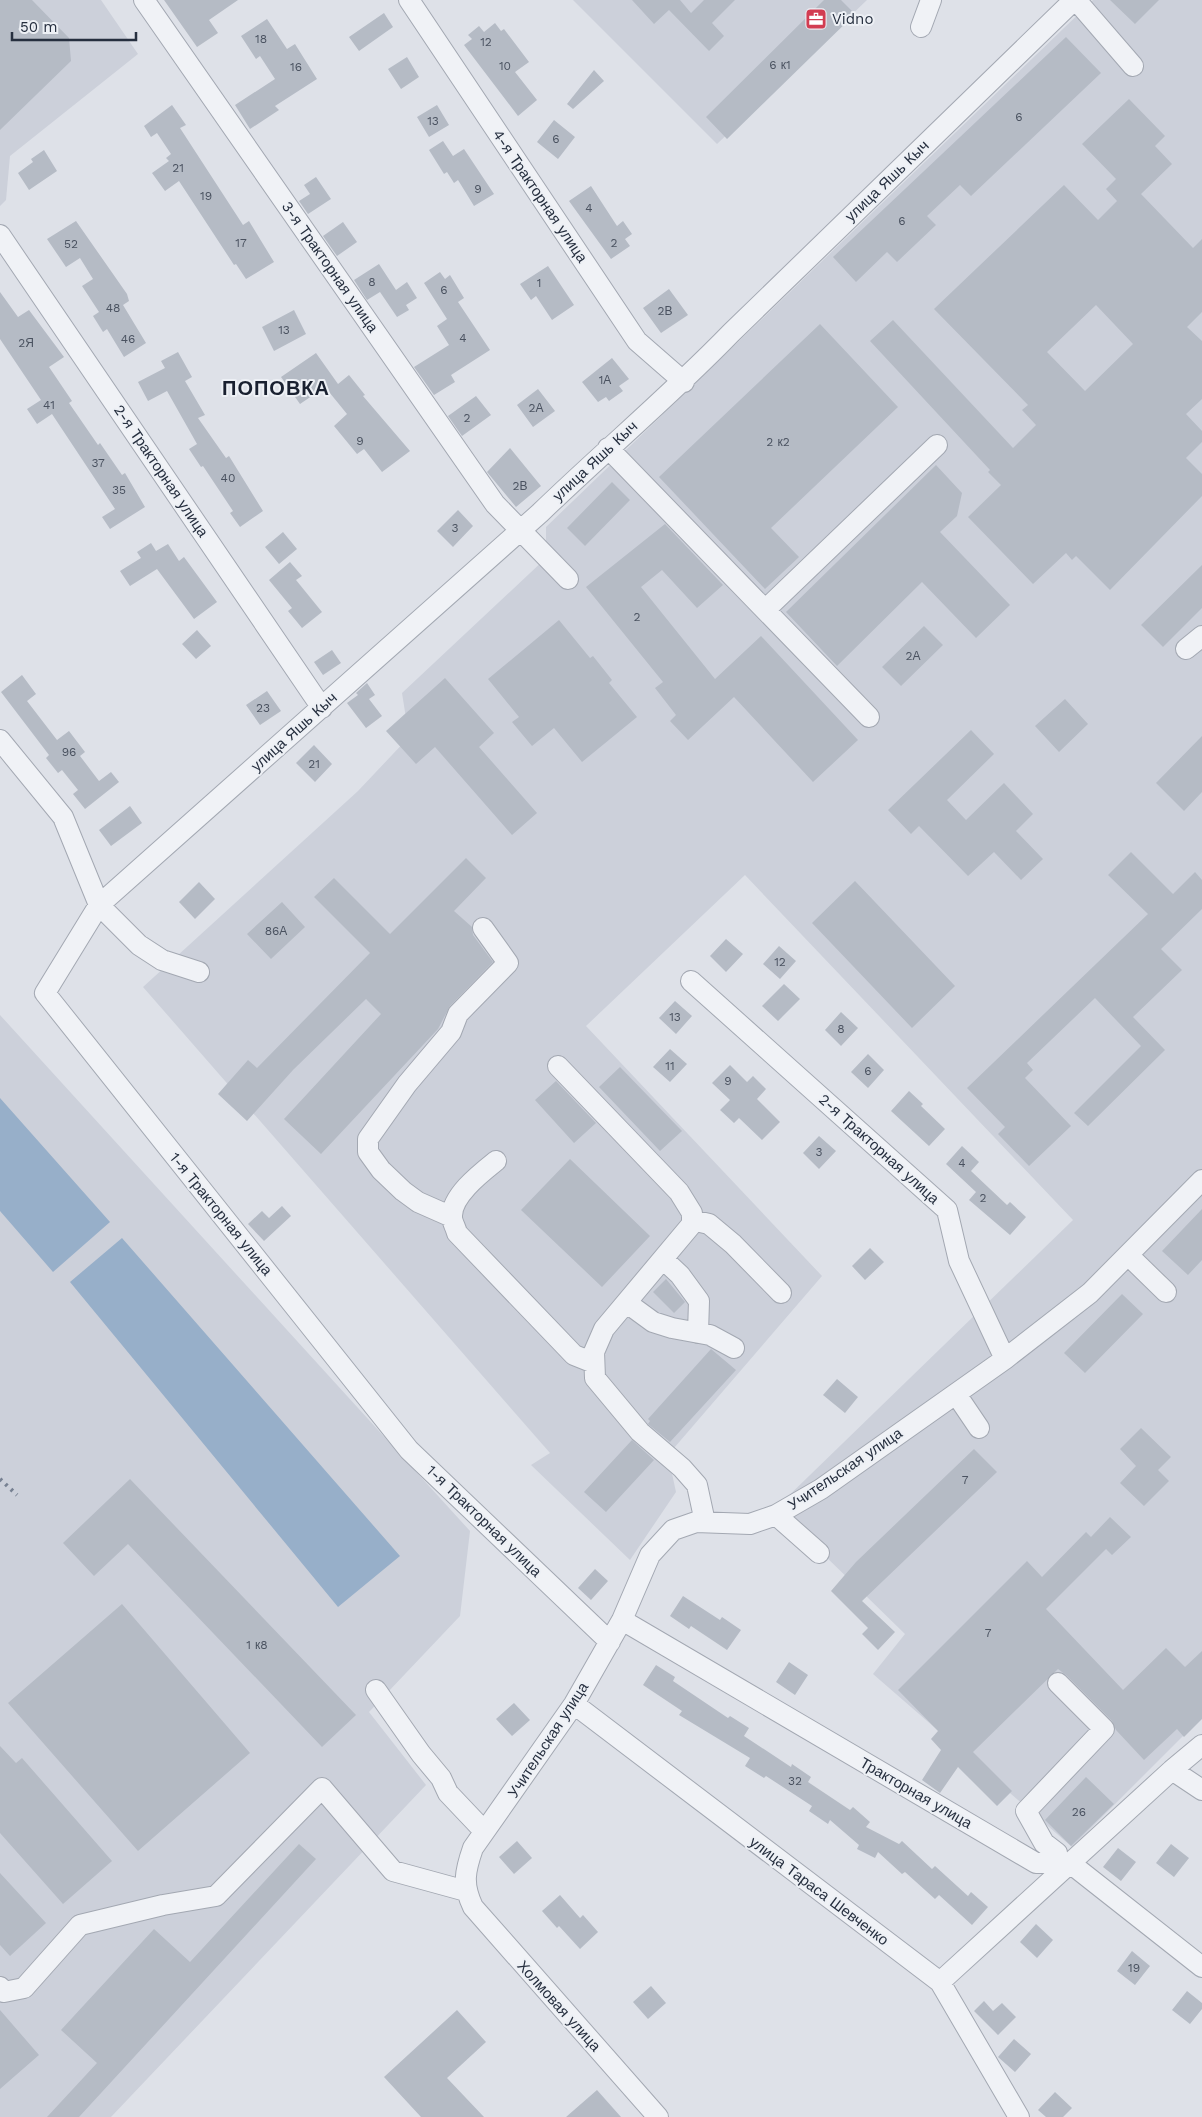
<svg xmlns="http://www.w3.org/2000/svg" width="1202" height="2117" viewBox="0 0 1202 2117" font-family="'Work Sans',sans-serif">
<rect width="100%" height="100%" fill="#dee1e8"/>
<path fill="#ccd0da" d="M0,0H101L138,54L10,156L6,200L0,206Z
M573,0H867L717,144Z
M1093,0H1202V1717L1072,1847L873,1674L905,1634L776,1508L1073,1220L745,875L586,1026L822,1276L668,1455L676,1492L630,1560L531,1465L550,1453L143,987L358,791L409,737L402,693L546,558V527Z
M0,1015L470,1531L460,1616L369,1712L426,1785L111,2117H0Z"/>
<path fill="#97afc9" d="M0,1098L110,1222L53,1272L0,1211Z
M122,1238L400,1556L338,1607L70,1282Z"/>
<path fill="#b5bbc5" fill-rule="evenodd" d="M0,0H32L69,38L71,61L0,130Z
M164,0H238L209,20L218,33L197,47Z
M632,0H680L691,13L704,0H735L712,23L724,36L709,51L669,10L654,24Z
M824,0H841L855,14L727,139L706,117Z
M1110,0H1159L1135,24Z
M384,13L393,27L359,51L349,37Z
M267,19L287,49L295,44L317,79L275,106L279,110L250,129L235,105L275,79L260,56L256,59L241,36Z
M495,23L501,31L504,29L529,62L515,72L537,100L518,116L464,45L472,39L468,35L479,26L484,32Z
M1066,37L1101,73L971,196L960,185L927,216L936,225L897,262L887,252L856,282L833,257Z
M407,57L419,77L401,89L388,69Z
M594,70L604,81L573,109L567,104Z
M1129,99L1165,136L1155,146L1172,164L1141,194L1193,248L1202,239V312L1187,327L1202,341V399L1186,414L1202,431V442L1186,458L1202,474V496L1110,590L1076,556L1072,560L1066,553L1033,584L968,517L1001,485L988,472L990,470L870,341L893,320L1013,448L1036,425L1022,410L1028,405L934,309L1064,185L1098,220L1117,201L1106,189L1116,179L1082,144ZM1096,305L1133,344L1085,391L1047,352Z
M172,105L186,125L180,128L243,225L249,221L274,262L246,279L236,264L234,265L179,181L165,191L152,173L169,161L166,158L171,154L157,133L151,137L144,126Z
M437,105L449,125L429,137L417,117Z
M554,120L575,137L558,159L537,142Z
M443,141L453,156L464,149L494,194L474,206L458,180L454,183L447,172L444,174L429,150Z
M44,150L57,171L29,190L18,173L33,162L31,159Z
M316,177L331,199L308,214L299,201L310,194L304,185Z
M591,186L617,226L623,221L632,234L625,239L630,246L611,259L569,201Z
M76,221L127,294L129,301L123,305L146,343L124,357L107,329L103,332L93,316L99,312L82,286L93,279L80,258L66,267L47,239Z
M343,222L357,242L337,256L323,236Z
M379,264L396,290L407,282L417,298L406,305L409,310L397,317L380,292L367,300L354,280Z
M548,266L574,305L552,320L536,296L531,300L520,284Z
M440,272L445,279L450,275L464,298L458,302L490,350L451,375L455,382L434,395L414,367L449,345L437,326L447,319L424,283Z
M669,289L688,315L661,333L643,308Z
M0,292L18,317L29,310L64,357L49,367L72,401L69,403L98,445L100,443L122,475L125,473L145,507L110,529L102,517L115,509L52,414L37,424L27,409L41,400L0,339Z
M294,310L306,334L274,351L262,327Z
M820,324L898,407L771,528L799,557L765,589L659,477Z
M178,352L192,377L185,381L205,415L198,418L226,458L229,456L263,511L240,527L230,513L233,511L203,466L201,467L189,449L197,444L167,391L148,401L138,382L165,368L161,361Z
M316,353L338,384L349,375L365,395L363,396L410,451L382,472L364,449L357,454L334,426L347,414L325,387L300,404L281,377Z
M612,358L629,379L619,386L623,391L609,401L606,397L598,402L582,382Z
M538,389L555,411L533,427L517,405Z
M476,396L491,415L462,436L448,416Z
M510,448L541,486L516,507L487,472Z
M936,465L962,493L957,516L940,532L1010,605L976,638L922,582L837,666L786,612Z
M612,482L630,500L585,546L567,528Z
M458,510L473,526L453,547L437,531Z
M665,524L723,585L697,608L662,570L641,587L715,679L761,636L858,740L813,782L734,697L688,740L670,721L676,715L655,688L663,682L586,587Z
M283,532L297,549L279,564L265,547Z
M151,543L156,551L168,544L179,561L184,557L217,602L194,619L157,569L130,586L120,571L141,558L137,552Z
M290,562L302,576L296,580L322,612L302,628L288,611L292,608L269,580Z
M1202,565V608L1163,647L1141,625Z
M559,620L590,658L593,656L612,680L609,683L637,717L582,762L554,728L532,746L512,722L519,717L488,679Z
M924,626L943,645L901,686L882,667Z
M197,630L211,646L196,659L182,644Z
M332,650L341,663L323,675L314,662Z
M22,675L36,694L27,701L57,740L69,731L85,752L80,756L99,781L111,772L119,782L85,809L73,794L78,790L62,770L58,773L46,758L49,755L1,692Z
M445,678L494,733L479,747L537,813L512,835L435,747L416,764L386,731Z
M367,683L375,695L369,699L382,716L366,728L347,703L358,695L356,693Z
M267,691L281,711L260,725L246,705Z
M1065,699L1088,724L1059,752L1035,726Z
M971,730L994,754L947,800L966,820L1004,783L1033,814L1016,831L1043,859L1021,880L994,852L968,876L919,826L911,834L888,810Z
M1202,736V792L1184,811L1156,783Z
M314,745L332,764L315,782L296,763Z
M130,806L142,823L111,846L99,830Z
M1131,852L1173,894L1195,872L1202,880V909L1161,949L1182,970L1133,1017L1165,1050L1088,1126L1074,1113L1141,1046L1095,998L1027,1063L1033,1070L1025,1078L1071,1126L1029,1166L998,1134L1005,1127L967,1088L1148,914L1108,875Z
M466,858L486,878L454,911L472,927L473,935L493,962L450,1006L438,1029L321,1154L284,1119L381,1014L366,999L293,1070L247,1121L218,1094L248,1060L257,1068L370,953L314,897L334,878L390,934Z
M855,881L955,986L912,1028L812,923Z
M199,882L215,899L195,919L179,902Z
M282,902L305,927L271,959L247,934Z
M726,939L743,954L726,972L710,956Z
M779,946L796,961L780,979L763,964Z
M784,984L800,999L778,1021L762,1006Z
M675,1001L692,1016L676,1034L659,1018Z
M841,1012L858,1028L841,1046L825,1030Z
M670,1049L687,1064L670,1082L653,1067Z
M868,1054L884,1070L868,1088L851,1072Z
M730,1065L747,1082L753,1076L766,1089L757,1099L780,1122L762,1140L739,1118L734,1123L720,1110L730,1100L712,1083Z
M620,1067L682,1131L660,1151L599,1087Z
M556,1081L596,1123L574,1143L535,1100Z
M909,1091L923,1104L921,1106L945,1129L929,1146L891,1111Z
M819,1136L836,1151L819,1169L803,1153Z
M962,1146L979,1162L971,1171L1007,1205L1010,1202L1026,1217L1010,1235L969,1200L976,1192L946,1164Z
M570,1159L650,1236L602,1287L521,1210Z
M282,1206L291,1216L264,1241L248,1224L262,1211L269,1218Z
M1202,1209V1260L1188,1275L1162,1251Z
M870,1248L884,1262L865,1280L852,1266Z
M666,1279L685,1302L674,1313L653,1292Z
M1122,1294L1143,1314L1085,1373L1064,1353Z
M711,1349L736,1370L670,1442L648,1424L650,1421L648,1419Z
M837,1379L858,1397L845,1413L823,1395Z
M1141,1428L1171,1457L1158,1470L1169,1481L1144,1506L1120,1483L1136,1466L1120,1449Z
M632,1440L654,1460L606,1512L584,1492Z
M974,1449L997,1472L862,1601L895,1632L878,1650L862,1634L868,1628L831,1591L856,1562Z
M130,1479L356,1715L322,1747L128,1544L94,1576L63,1543Z
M1110,1517L1131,1537L1112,1555L1106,1549L1046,1609L1123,1690L1166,1648L1185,1667L1202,1651V1719L1184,1737L1177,1729L1144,1760L1116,1730L1112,1721L1066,1675L1058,1669L973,1752L1012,1791L997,1806L958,1767L940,1793L922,1780L941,1750L931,1739L938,1731L898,1690L1027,1561L1042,1577L1086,1532L1091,1537Z
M595,1569L608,1581L591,1600L578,1588Z
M683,1596L720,1620L722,1617L741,1630L727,1650L691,1626L689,1629L670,1616Z
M122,1604L250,1753L138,1851L8,1703Z
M789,1662L808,1675L795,1695L776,1682Z
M656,1665L675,1677L673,1681L728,1718L730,1716L749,1728L744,1736L791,1767L792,1764L811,1777L808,1782L850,1810L853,1807L870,1822L866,1827L899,1844L902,1841L932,1869L935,1866L968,1896L971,1892L988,1907L972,1925L939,1895L935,1899L905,1872L902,1874L878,1852L875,1858L857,1849L859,1845L830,1820L828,1824L809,1811L812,1806L766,1776L764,1778L745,1766L750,1758L679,1715L682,1711L643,1685Z
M514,1703L530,1720L512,1736L496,1719Z
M0,1746L16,1763L22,1758L112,1861L63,1904L0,1833Z
M1086,1777L1114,1804L1071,1846L1045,1820Z
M517,1841L532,1858L514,1874L499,1857Z
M299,1844L316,1859L79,2117H47L97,2063L61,2030L154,1929L190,1962Z
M1171,1844L1189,1858L1174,1877L1156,1863Z
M1118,1848L1136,1862L1121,1881L1103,1867Z
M0,1873L46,1923L10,1956L0,1945Z
M560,1895L580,1918L583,1915L598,1932L580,1949L559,1926L557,1928L542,1911Z
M1036,1924L1053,1940L1037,1958L1020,1942Z
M1132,1951L1150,1966L1135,1985L1117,1971Z
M651,1986L666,2003L648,2019L633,2002Z
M1187,1991L1202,2003V2009L1190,2024L1172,2010Z
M984,2001L993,2011L1002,2003L1016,2017L998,2035L974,2011Z
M0,2010L39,2055L0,2089Z
M457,2010L486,2042L447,2078L484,2117H421L384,2077Z
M1014,2039L1031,2054L1015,2072L998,2057Z
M597,2090L621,2117H566Z
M1055,2092L1072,2108L1063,2117H1046L1038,2110Z"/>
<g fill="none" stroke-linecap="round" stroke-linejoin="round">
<g stroke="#a3a8b2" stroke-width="22">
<path id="minor" d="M144,0L495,504L568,579
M409,0L637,341L684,382
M1076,0L1133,66
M921,27L931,0
M0,235L322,708
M608,448L869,717
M765,610L937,445
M1186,649L1202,636
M0,740L63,817L99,905L45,993L409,1450L610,1642
M199,972L162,960L139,945L99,905L540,513C603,452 670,396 731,333L1074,0
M691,981L947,1210L959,1261L1005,1359
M558,1066L679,1192L692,1213V1224L604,1329L594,1352L595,1378L640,1432L682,1468L697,1485L705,1522
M496,1161C481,1173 451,1196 452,1217C452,1222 456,1228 457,1233L574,1355L594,1363
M452,1217L418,1202L403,1191L381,1170L368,1152V1139L407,1084L451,1032L458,1014L508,963L483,928
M692,1220L709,1224L733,1244L781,1293
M1128,1255L1166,1292
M664,1260L680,1275L699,1301L698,1333
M627,1303L653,1322L672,1328L710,1335L734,1348
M956,1394L979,1428
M776,1515L819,1553
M622,1620L1036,1863H1070L1202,1967
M1058,1683L1104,1729L1026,1811L1044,1843L1057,1853L1058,1863
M376,1690L421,1754L441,1778L448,1793L484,1831
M574,1704L940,1982L1019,2117
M1172,1770L1202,1790
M940,1982L1172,1770L1202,1745
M0,1987L4,1992L24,1988L80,1925L163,1905L216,1896L322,1788L393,1871L466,1891
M658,2117L473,1907C462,1884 465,1871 473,1848L574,1704L622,1620L650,1555L673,1530L696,1522L750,1524L776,1515L821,1489L1005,1359L1090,1293L1202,1180"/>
</g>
<use href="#minor" stroke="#f0f2f6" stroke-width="20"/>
<path stroke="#778192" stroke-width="4" stroke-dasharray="2.5 5" stroke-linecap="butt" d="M0,1479L17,1495"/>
</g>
<defs>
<g id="office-square" transform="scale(1.125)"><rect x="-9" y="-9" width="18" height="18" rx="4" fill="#d23d52" stroke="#edf0f5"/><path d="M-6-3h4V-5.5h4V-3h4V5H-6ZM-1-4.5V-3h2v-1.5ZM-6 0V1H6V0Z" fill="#fff"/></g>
</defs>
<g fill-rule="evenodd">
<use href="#office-square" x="816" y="19"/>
</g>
<g text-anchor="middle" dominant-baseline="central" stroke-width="4" stroke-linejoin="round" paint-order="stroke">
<g font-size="12" fill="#4a5260">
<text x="261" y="39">18</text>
<text x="486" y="42">12</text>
<text x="780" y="65">6 к1</text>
<text x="505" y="66">10</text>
<text x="296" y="67">16</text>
<text x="1019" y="117">6</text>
<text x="433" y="121">13</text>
<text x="556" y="139">6</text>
<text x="178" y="168">21</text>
<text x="478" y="189">9</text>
<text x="206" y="196">19</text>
<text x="589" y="208">4</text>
<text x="902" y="221">6</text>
<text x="241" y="243">17</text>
<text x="614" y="243">2</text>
<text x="71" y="244">52</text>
<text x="372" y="282">8</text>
<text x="539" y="283">1</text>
<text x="444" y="290">6</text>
<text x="113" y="308">48</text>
<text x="665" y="311">2В</text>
<text x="284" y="330">13</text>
<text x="463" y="338">4</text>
<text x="128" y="339">46</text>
<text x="26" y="343">2Я</text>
<text x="605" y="380">1А</text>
<text x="49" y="405">41</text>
<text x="536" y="408">2А</text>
<text x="467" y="418">2</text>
<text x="360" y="441">9</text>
<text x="778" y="442">2 к2</text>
<text x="98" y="463">37</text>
<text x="228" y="478">40</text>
<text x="520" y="486">2В</text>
<text x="119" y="490">35</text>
<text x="455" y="528">3</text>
<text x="637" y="617">2</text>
<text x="913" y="656">2А</text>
<text x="263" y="708">23</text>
<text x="69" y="752">96</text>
<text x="314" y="764">21</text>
<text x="276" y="931">86А</text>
<text x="780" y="962">12</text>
<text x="675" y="1017">13</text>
<text x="841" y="1029">8</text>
<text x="670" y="1066">11</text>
<text x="868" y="1071">6</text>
<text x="728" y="1081">9</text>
<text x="819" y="1152">3</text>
<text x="962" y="1163">4</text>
<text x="983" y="1198">2</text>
<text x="965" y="1480">7</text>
<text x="988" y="1633">7</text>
<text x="257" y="1645">1 к8</text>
<text x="795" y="1781">32</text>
<text x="1079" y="1812">26</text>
<text x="1134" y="1968">19</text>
</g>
<g font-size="15" fill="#262f3f" stroke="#edf0f5" text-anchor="start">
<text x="832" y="19">Vidno</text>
</g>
<g font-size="15" fill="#262f3f" stroke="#edf0f5">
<text transform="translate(887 181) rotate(-44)">улица Яшь Кыч</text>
<text transform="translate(540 196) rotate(56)">4-я Тракторная улица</text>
<text transform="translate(330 267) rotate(55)">3-я Тракторная улица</text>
<text transform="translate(595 461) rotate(-43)">улица Яшь Кыч</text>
<text transform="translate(161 471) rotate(56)">2-я Тракторная улица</text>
<text transform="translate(294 732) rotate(-42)">улица Яшь Кыч</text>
<text transform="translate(879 1149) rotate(42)">2-я Тракторная улица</text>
<text transform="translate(221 1214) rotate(51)">1-я Тракторная улица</text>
<text transform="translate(845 1469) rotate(-34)">Учительская улица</text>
<text transform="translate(484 1521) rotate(44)">1-я Тракторная улица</text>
<text transform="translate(548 1740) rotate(-57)">Учительская улица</text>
<text transform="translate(916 1793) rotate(30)">Тракторная улица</text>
<text transform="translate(819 1891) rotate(37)">улица Тараса Шевченко</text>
<text transform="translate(559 2006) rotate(48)">Холмовая улица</text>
</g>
<g font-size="20" font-weight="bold" letter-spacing="1" fill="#192030" stroke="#edf0f5">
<text x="276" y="388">ПОПОВКА</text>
</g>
</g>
<path d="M12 32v8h124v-8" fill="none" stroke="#262f3f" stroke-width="2.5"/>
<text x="20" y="32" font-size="15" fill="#262f3f" stroke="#edf0f5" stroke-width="4" paint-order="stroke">50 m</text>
</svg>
